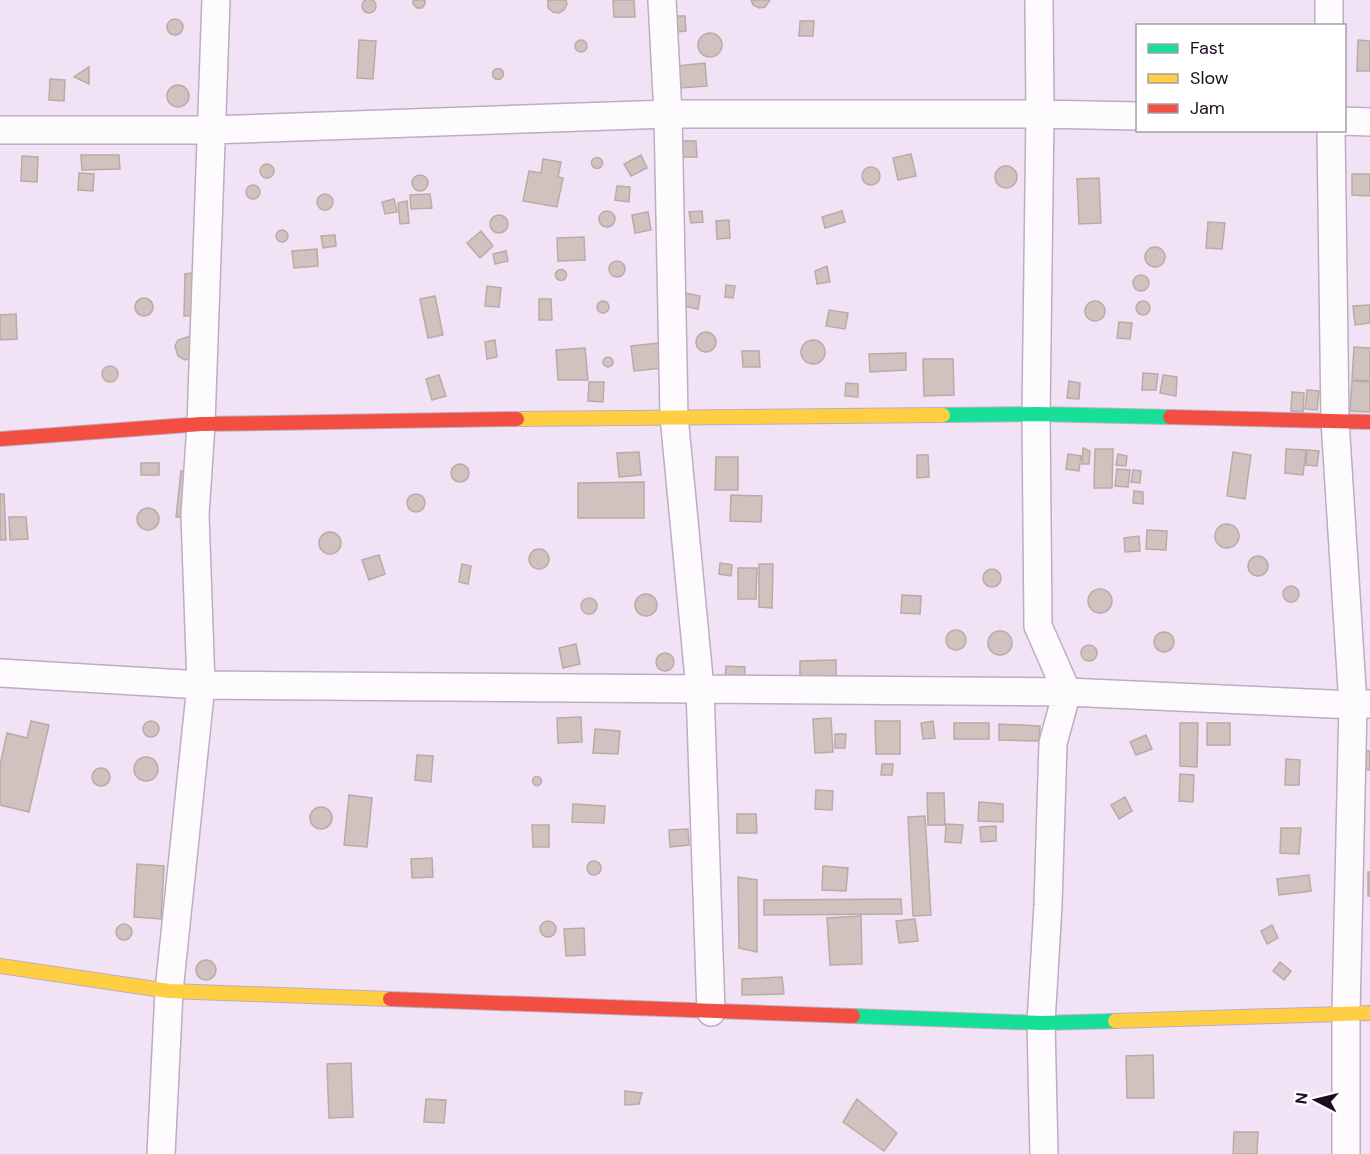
<svg xmlns="http://www.w3.org/2000/svg" width="1370" height="1154" viewBox="0 0 1370 1154" font-family="'DM Sans',sans-serif">
<rect width="100%" height="100%" fill="#f2e2f5"/>
<path fill="#d0c2be" stroke="#b9aba6" stroke-width="1.5" d="M362 6a7 7 0 1 1 14 0a7 7 0 1 1-14 0Z
M413,0H425V4L422,8H417L413,4Z
M548,0H566L567,4L564,10L559,13L553,12L548,8Z
M613,0H634L635,17H614Z
M751,0H770L765,7L759,8L753,5Z
M675,16H685L686,31L677,32Z
M167 27a8 8 0 1 1 16 0a8 8 0 1 1-16 0Z
M800,21H814L813,36H799Z
M698 45a12 12 0 1 1 24 0a12 12 0 1 1-24 0Z
M575 46a6 6 0 1 1 12 0a6 6 0 1 1-12 0Z
M359,40L376,41L373,79L357,78Z
M1358,40L1370,41V71H1357Z
M705,63L707,86L679,88L677,66Z
M89,67V84L74,77Z
M492.5 74a5.5 5.5 0 1 1 11 0a5.5 5.5 0 1 1-11 0Z
M50,79L65,80L64,101L49,100Z
M167 96a11 11 0 1 1 22 0a11 11 0 1 1-22 0Z
M681,141H696L697,157H681Z
M911,154L916,176L898,180L893,158Z
M81,155H119L120,169L82,170Z
M641,155L647,168L631,176L624,164Z
M22,156L38,157L37,182L21,181Z
M591.5 163a5.5 5.5 0 1 1 11 0a5.5 5.5 0 1 1-11 0Z
M543,159L561,162L558,177L563,178L557,207L523,201L529,171L541,173Z
M260 171a7 7 0 1 1 14 0a7 7 0 1 1-14 0Z
M995 177a11 11 0 1 1 22 0a11 11 0 1 1-22 0Z
M862 176a9 9 0 1 1 18 0a9 9 0 1 1-18 0Z
M79,173L94,174L93,191L78,190Z
M1352,174H1370V196L1352,195Z
M412 183a8 8 0 1 1 16 0a8 8 0 1 1-16 0Z
M1099,178L1101,223L1079,224L1077,179Z
M246 192a7 7 0 1 1 14 0a7 7 0 1 1-14 0Z
M617,186L630,187L629,202L615,200Z
M430,194L432,208L411,209L410,195Z
M317 202a8 8 0 1 1 16 0a8 8 0 1 1-16 0Z
M394,199L397,212L385,214L382,202Z
M407,201L409,223L400,224L398,203Z
M702,211L703,222L691,223L689,212Z
M842,211L845,222L825,228L822,217Z
M599 219a8 8 0 1 1 16 0a8 8 0 1 1-16 0Z
M648,212L651,230L635,233L632,215Z
M490 224a9 9 0 1 1 18 0a9 9 0 1 1-18 0Z
M729,220L730,238L717,239L716,221Z
M1208,222L1225,223L1222,249L1206,248Z
M276 236a6 6 0 1 1 12 0a6 6 0 1 1-12 0Z
M481,231L493,246L480,258L467,243Z
M335,235L336,246L323,248L321,236Z
M584,237L585,260L558,261L557,238Z
M1145 257a10 10 0 1 1 20 0a10 10 0 1 1-20 0Z
M317,249L318,266L294,268L292,251Z
M506,251L508,261L495,264L493,254Z
M609 269a8 8 0 1 1 16 0a8 8 0 1 1-16 0Z
M827,266L830,282L817,284L815,271Z
M555.5 275a5.5 5.5 0 1 1 11 0a5.5 5.5 0 1 1-11 0Z
M199,272V315L184,316L185,274Z
M1133 283a8 8 0 1 1 16 0a8 8 0 1 1-16 0Z
M726,285L735,286L733,298L725,297Z
M487,286L501,288L499,307L485,306Z
M685,293L700,296L698,309L683,306Z
M435,296L443,335L428,338L420,299Z
M135 307a9 9 0 1 1 18 0a9 9 0 1 1-18 0Z
M539,299H551L552,320H539Z
M597 307a6 6 0 1 1 12 0a6 6 0 1 1-12 0Z
M1085 311a10 10 0 1 1 20 0a10 10 0 1 1-20 0Z
M1136 308a7 7 0 1 1 14 0a7 7 0 1 1-14 0Z
M1370,305V323L1355,325L1353,306Z
M829,310L848,313L845,329L826,326Z
M16,314L17,339L0,340V315Z
M1119,322L1132,323L1130,339L1117,338Z
M696 342a10 10 0 1 1 20 0a10 10 0 1 1-20 0Z
M190,336L193,338L192,358L185,360L178,356L175,346L178,340Z
M495,340L497,357L487,359L485,342Z
M801 352a12 12 0 1 1 24 0a12 12 0 1 1-24 0Z
M659,343L662,368L634,371L631,346Z
M1354,347L1370,348V381L1352,380Z
M585,348L588,380H558L556,350Z
M742,351H759L760,367H743Z
M906,353V370L870,372L869,354Z
M603 362a5 5 0 1 1 10 0a5 5 0 1 1-10 0Z
M923,359H953L954,395L924,396Z
M102 374a8 8 0 1 1 16 0a8 8 0 1 1-16 0Z
M1143,373L1158,374L1156,390H1142Z
M439,375L446,396L432,400L426,379Z
M1163,375L1177,377L1176,396L1160,393Z
M1069,381L1080,383L1079,399L1067,398Z
M1352,381L1370,382V412L1350,411Z
M589,382H604L603,402L588,401Z
M846,383L858,384V397L845,396Z
M1307,390L1319,391L1317,410L1305,409Z
M1292,392L1304,393L1303,412L1291,411Z
M1083,448L1090,451L1089,464H1082Z
M1095,449H1113L1112,488H1094Z
M1286,449L1306,450L1303,475L1285,473Z
M1307,450L1319,451L1317,466L1306,465Z
M639,452L641,475L619,477L617,453Z
M1233,452L1251,455L1245,499L1227,496Z
M1068,454L1081,456L1079,471L1066,469Z
M1118,454L1127,456L1126,466L1116,465Z
M917,455H928L929,477L917,478Z
M716,457H738V490H715Z
M141,463H159V475H141Z
M451 473a9 9 0 1 1 18 0a9 9 0 1 1-18 0Z
M1117,469L1130,470L1128,487L1115,486Z
M1133,470L1141,471L1140,483L1131,482Z
M181,471L192,472L190,517H176Z
M644,482V518H578V483Z
M1134,491L1143,492V504L1133,503Z
M0,494H4L6,540H0Z
M407 503a9 9 0 1 1 18 0a9 9 0 1 1-18 0Z
M731,495L762,496L761,522L730,521Z
M137 519a11 11 0 1 1 22 0a11 11 0 1 1-22 0Z
M9,517H26L28,539L10,540Z
M1215 536a12 12 0 1 1 24 0a12 12 0 1 1-24 0Z
M1147,530L1167,531L1166,550L1146,549Z
M319 543a11 11 0 1 1 22 0a11 11 0 1 1-22 0Z
M1139,536L1140,551L1125,552L1124,538Z
M529 559a10 10 0 1 1 20 0a10 10 0 1 1-20 0Z
M379,555L385,574L369,580L362,560Z
M1248 566a10 10 0 1 1 20 0a10 10 0 1 1-20 0Z
M720,563L732,565L731,576L719,574Z
M462,564L471,566L468,584L459,582Z
M759,564H773L772,608L759,607Z
M738,568H757L756,599H738Z
M983 578a9 9 0 1 1 18 0a9 9 0 1 1-18 0Z
M1283 594a8 8 0 1 1 16 0a8 8 0 1 1-16 0Z
M1088 601a12 12 0 1 1 24 0a12 12 0 1 1-24 0Z
M635 605a11 11 0 1 1 22 0a11 11 0 1 1-22 0Z
M902,595L921,596L920,614L901,613Z
M581 606a8 8 0 1 1 16 0a8 8 0 1 1-16 0Z
M946 640a10 10 0 1 1 20 0a10 10 0 1 1-20 0Z
M988 643a12 12 0 1 1 24 0a12 12 0 1 1-24 0Z
M1154 642a10 10 0 1 1 20 0a10 10 0 1 1-20 0Z
M576,644L580,664L563,668L559,648Z
M1081 653a8 8 0 1 1 16 0a8 8 0 1 1-16 0Z
M656 662a9 9 0 1 1 18 0a9 9 0 1 1-18 0Z
M836,660V683H800V661Z
M726,666L745,667L744,682L725,681Z
M581,717L582,742L558,743L557,718Z
M831,718L833,752L815,753L813,719Z
M143 729a8 8 0 1 1 16 0a8 8 0 1 1-16 0Z
M31,721L49,725L29,812L0,805V765L7,733L27,738Z
M875,721H900V754H876Z
M933,721L935,738L923,739L921,723Z
M954,723H989V739H954Z
M1180,723H1198L1197,767L1180,766Z
M1207,723H1230V745H1207Z
M999,724L1040,726L1039,741L999,740Z
M595,729L620,731L618,754L593,753Z
M835,734H846L845,748H835Z
M1146,735L1152,749L1136,755L1130,742Z
M1361,750L1370,751V770L1358,768Z
M417,755L433,756L431,782L415,780Z
M134 769a12 12 0 1 1 24 0a12 12 0 1 1-24 0Z
M1286,759L1300,760L1299,785H1285Z
M882,764H893L892,775H881Z
M92 777a9 9 0 1 1 18 0a9 9 0 1 1-18 0Z
M1180,774L1194,775L1193,802L1179,801Z
M532.5 781a4.5 4.5 0 1 1 9 0a4.5 4.5 0 1 1-9 0Z
M816,790L833,791L832,810L815,809Z
M927,793H944L945,825H928Z
M349,795L372,798L367,847L344,845Z
M1125,797L1132,811L1119,819L1111,805Z
M979,802L1003,804V822L978,821Z
M573,804L605,806L604,823L572,822Z
M310 818a11 11 0 1 1 22 0a11 11 0 1 1-22 0Z
M737,814H756L757,833H737Z
M925,816L931,915L913,916L908,817Z
M946,824L963,825L961,843L945,842Z
M532,825H549V847H533Z
M996,826V841L981,842L980,827Z
M1281,828H1301L1299,854L1280,853Z
M688,829L689,845L670,847L669,830Z
M432,858L433,877L412,878L411,859Z
M587 868a7 7 0 1 1 14 0a7 7 0 1 1-14 0Z
M137,864L164,866L161,919L134,917Z
M823,866L848,868L846,891L822,890Z
M1368,872H1370V896H1368Z
M1309,875L1311,891L1279,895L1277,879Z
M738,877L757,880V952L739,948Z
M901,899L902,914L764,915V900Z
M861,916L862,964L830,965L827,918Z
M915,919L918,941L899,943L896,921Z
M540 929a8 8 0 1 1 16 0a8 8 0 1 1-16 0Z
M116 932a8 8 0 1 1 16 0a8 8 0 1 1-16 0Z
M1272,925L1278,938L1267,944L1261,931Z
M584,928L585,955L566,956L564,929Z
M196 970a10 10 0 1 1 20 0a10 10 0 1 1-20 0Z
M1280,962L1291,971L1284,980L1273,971Z
M782,977L784,994L742,995V979Z
M1153,1055L1154,1098H1127L1126,1056Z
M351,1063L353,1117L329,1118L327,1064Z
M625,1091L642,1093L639,1104L625,1105Z
M426,1099L446,1100L444,1123L424,1122Z
M857,1099L897,1133L884,1151L843,1122Z
M1234,1132H1258L1257,1154H1233Z"/>
<g fill="none" stroke-linecap="round" stroke-linejoin="round">
<g stroke="#bdadc0" stroke-width="30">
<path id="street" d="M662,0L668,114L674,416L700,689L711,1012
M1039,0L1040,114L1036,414L1038,626L1067,692L1053,743L1048,905L1041,1023L1044,1154
M1329,0V26
M1344,121L1370,122
M0,130H211L668,114H1040L1138,116
M1331,130L1335,421L1353,705L1346,1013V1154
M0,673L201,685L1067,692L1353,705L1370,704
M161,1154L169,991L201,685L195,515L201,424L216,0"/>
</g>
<g stroke="#bdadc0" stroke-width="16">
<path id="fast" d="M943,415L1036,414L1170,417
M853,1016L1041,1023L1115,1021"/>
</g>
<g stroke="#bdadc0" stroke-width="16">
<path id="slow" d="M517,419L943,415
M0,966L169,991L390,999
M1115,1021L1370,1013"/>
</g>
<g stroke="#bdadc0" stroke-width="16">
<path id="jam" d="M1170,417L1370,422
M0,439L201,424L517,419
M390,999L853,1016"/>
</g>
<use href="#street" stroke="#fdfbfe" stroke-width="27"/>
<use href="#fast" stroke="#16e098" stroke-width="14"/>
<use href="#slow" stroke="#ffcf43" stroke-width="14"/>
<use href="#jam" stroke="#f24e42" stroke-width="14"/>
</g>
<rect x="1136" y="24" width="210" height="108" fill="#ffffff" stroke="#a59ea6" stroke-width="1.5"/>
<rect x="1148" y="44" width="30" height="9" fill="#16e098" stroke="#a59ea6" stroke-width="1.5"/>
<text x="1190" y="54" font-size="18" fill="#1e0c21">Fast</text>
<rect x="1148" y="74" width="30" height="9" fill="#ffcf43" stroke="#a59ea6" stroke-width="1.5"/>
<text x="1190" y="84" font-size="18" fill="#1e0c21">Slow</text>
<rect x="1148" y="104" width="30" height="9" fill="#f24e42" stroke="#a59ea6" stroke-width="1.5"/>
<text x="1190" y="114" font-size="18" fill="#1e0c21">Jam</text>
<g transform="translate(1316 1100) rotate(277)" stroke="#ffffff" stroke-width="4.5" paint-order="stroke">
<path d="M0-4.5L10 22L0 15L-10 22Z" fill="#1e0c21"/>
<text y="-9" font-size="16" font-weight="bold" text-anchor="middle" fill="#1e0c21">N</text>
</g>
</svg>
